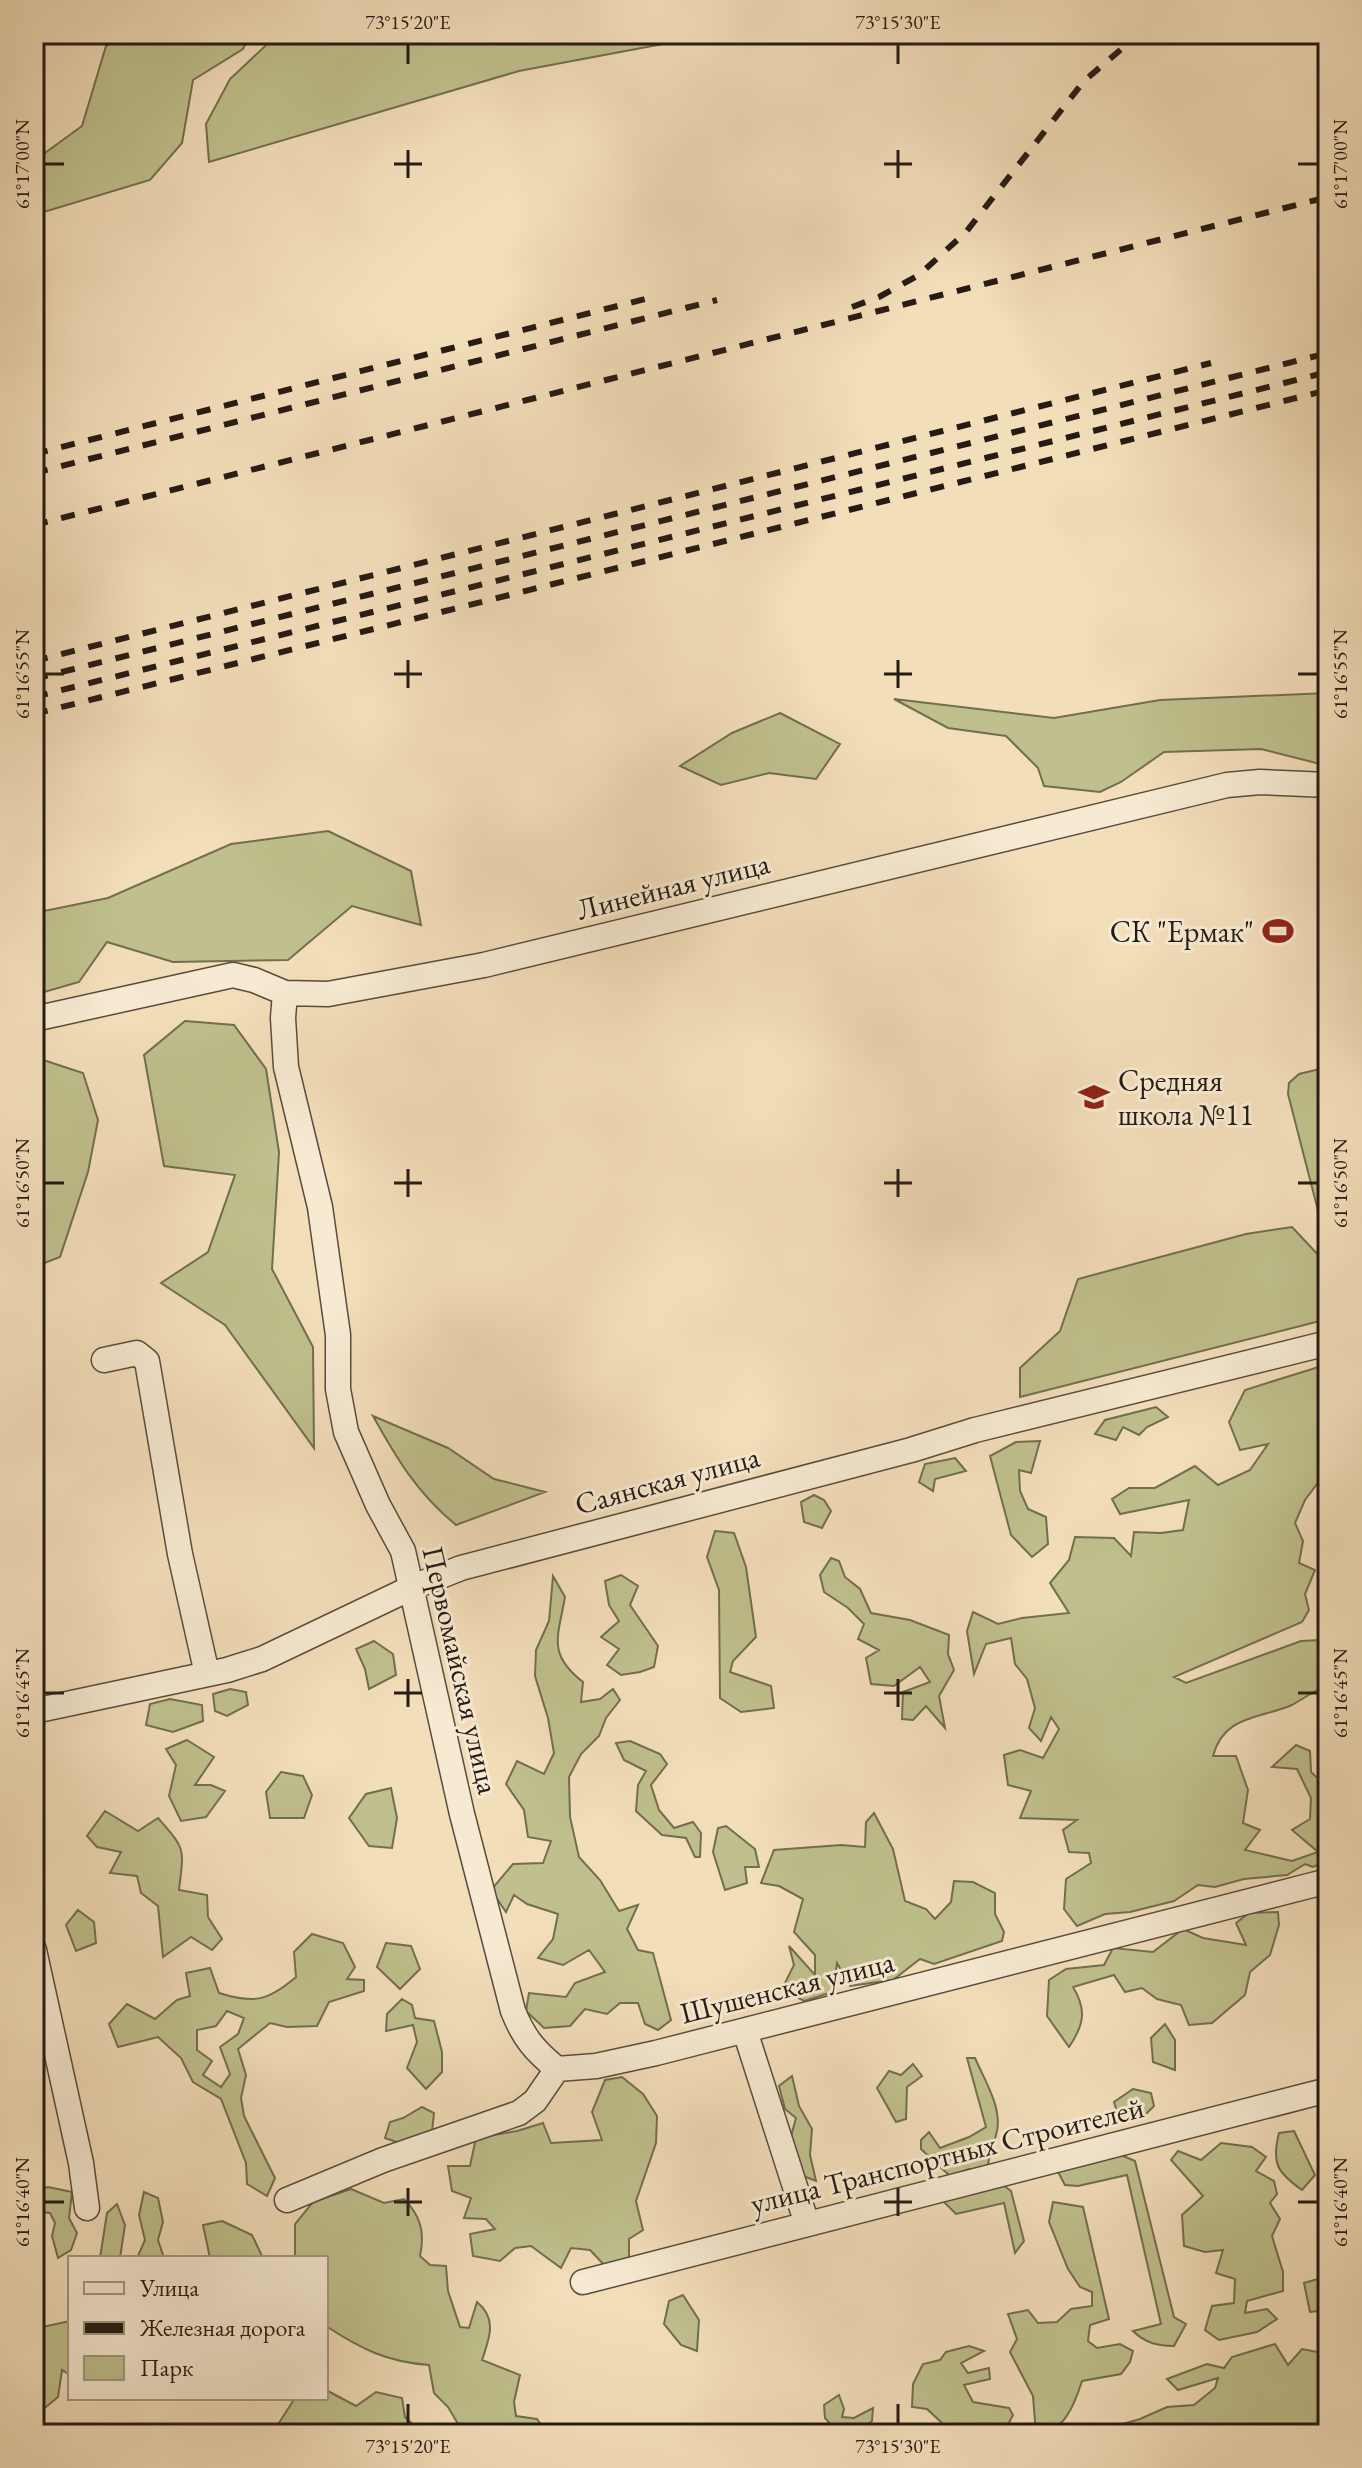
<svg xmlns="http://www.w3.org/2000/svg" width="1362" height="2468" viewBox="0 0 1362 2468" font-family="'EB Garamond',serif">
<rect width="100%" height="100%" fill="#f3deba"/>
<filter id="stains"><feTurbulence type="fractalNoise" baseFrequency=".0025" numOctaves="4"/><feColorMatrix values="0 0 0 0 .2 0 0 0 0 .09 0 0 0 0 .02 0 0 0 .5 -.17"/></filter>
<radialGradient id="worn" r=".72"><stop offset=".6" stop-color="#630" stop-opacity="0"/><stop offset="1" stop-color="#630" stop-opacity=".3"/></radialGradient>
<path fill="#bfc08d" stroke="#726e50" stroke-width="2" fill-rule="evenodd" d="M128,34H250L243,49L193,80L182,143L150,180L34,215V161L82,126L106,46Z
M278,34H716L519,71L209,162L206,124L230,79Z
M1328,693V766L1261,749L1164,752L1121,782L1100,792L1044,786L1038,768L1006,736L948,728L894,699L1054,718L1160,700Z
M780,713L840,744L816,779L769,773L721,785L680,766L732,733Z
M328,831L411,871L421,925L352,906L288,960L173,962L107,942L79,982L34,995V913L108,898L231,844Z
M185,1021L234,1025L266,1069L279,1152L272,1269L313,1347L314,1448L225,1325L161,1283L208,1252L235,1175L164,1166L144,1055Z
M34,1057L83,1073L98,1120L88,1172L60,1257L34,1267Z
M1328,1067V1235L1323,1230L1288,1094L1289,1083L1299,1074Z
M1292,1227L1322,1259H1328V1319L1020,1397V1368L1060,1331L1078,1279L1246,1234Z
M1328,1364V1481L1323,1476L1305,1500L1295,1523L1303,1541L1299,1563L1315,1570L1305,1594L1309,1610L1302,1622L1174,1677L1186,1683L1301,1641L1320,1640L1323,1666L1319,1689C1310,1694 1301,1700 1292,1705C1259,1719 1224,1715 1213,1756H1236L1248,1790L1243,1823L1260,1830L1245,1850L1292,1861L1318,1852L1292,1830L1310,1819L1311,1798L1297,1769L1272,1767L1296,1745L1310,1751L1311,1772L1328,1788V1861L1313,1867L1305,1864L1287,1875L1244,1879L1215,1887L1198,1885L1174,1901L1130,1912L1105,1914L1077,1926L1064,1909L1066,1879L1091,1863L1089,1853L1069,1852L1063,1830L1077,1820L1020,1818L1031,1791L1008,1785L1004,1755L1020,1750L1043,1758L1059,1729L1051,1717L1041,1741L1029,1728L1035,1708L1027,1679L1015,1664L1011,1638L986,1644L974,1674L967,1631L973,1612L998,1624L1022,1618L1069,1613L1050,1583L1069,1560L1075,1537L1114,1538L1131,1556L1134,1532L1161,1533L1183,1530L1189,1500L1120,1514L1112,1499L1129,1488H1155L1195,1466L1218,1485L1250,1470L1268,1444L1240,1450L1229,1422L1245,1390Z
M1156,1407L1168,1417L1147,1427L1139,1435L1123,1427L1116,1440L1095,1434L1105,1420Z
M373,1416L448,1448L494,1479L545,1492L456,1525C417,1493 397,1459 373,1416Z
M1040,1441L1031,1473L1019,1470L1020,1491L1028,1509L1046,1517L1048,1544L1032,1557L1011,1535L990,1456L1016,1442Z
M955,1458L966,1471L935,1479L933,1491L919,1482L925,1464Z
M814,1495L824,1500L831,1511L822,1528L804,1522L801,1502Z
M715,1531L734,1533L746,1567L756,1637L733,1661L730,1672L771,1686L774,1708L741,1712L720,1698L719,1590L707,1557Z
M831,1558L839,1561L845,1577L860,1589L871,1613L910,1620L949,1635L948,1654L954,1670L939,1696L945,1728L926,1706L913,1720L902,1719L903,1692L930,1682L920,1667L894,1686L871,1684L866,1658L879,1650L858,1639L864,1624L848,1608L824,1592L820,1575Z
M621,1575L638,1586L630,1605L658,1646L654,1667L640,1672L621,1675L607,1665L619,1649L601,1637L619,1621L609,1605L605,1581Z
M553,1576L565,1597C558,1637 547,1654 583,1682L581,1702L600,1699L613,1689L620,1700L606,1718L599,1736L581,1754L569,1777L570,1817L579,1857L600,1880L619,1911L638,1905L627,1929L638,1950L653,1953L671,2020L658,2030L645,2024L638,2003H620L607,2014L585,2009L570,2026L544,2028L526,2011L529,1993L566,1997L575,1983L605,1972L589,1950L563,1965L538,1958L553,1939L558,1914L527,1904L514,1895L506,1912L491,1890L513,1864L543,1863L551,1841L528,1837L524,1810L506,1784L517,1761L544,1774L554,1753L548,1718L535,1676L536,1650L549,1621Z
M374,1641L393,1654L396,1675L369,1689L365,1669L356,1649Z
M230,1689L246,1692L248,1705L227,1716L215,1711L213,1694Z
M170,1699L202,1705L203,1721L173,1732L146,1725L150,1704Z
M187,1740L214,1757L195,1785H211L225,1791L206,1817L181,1821L169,1796L176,1765L166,1749Z
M630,1741L660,1754L667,1764L651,1785L659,1810L674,1828L693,1822L701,1833L700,1857H695L686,1838L662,1835L636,1811L638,1785L646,1771L624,1760L616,1743Z
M281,1772L303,1776L312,1795L304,1818H270L266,1792Z
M391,1788L397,1818L392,1848L369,1846L349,1818L366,1794Z
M105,1811L138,1831L158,1818C186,1850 184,1847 179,1890L207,1895L208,1917L222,1939L212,1950L191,1937L163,1957L158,1906L141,1893L137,1876L110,1873L121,1852L97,1847L87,1836Z
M874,1813L893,1849L905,1901L926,1909L935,1919L951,1902L954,1881L973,1882L995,1893V1914L1004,1932L1002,1941L934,1964L920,1959L893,1980L850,1986L837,1963L833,1992L804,2001L782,1989L794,1965L789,1946L815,1975V1955L794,1932L803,1899L779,1886L761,1883L774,1850L841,1845L865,1847L866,1822Z
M726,1826L755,1849L759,1867H745L747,1883L725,1890L713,1852L718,1828Z
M78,1910L94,1922L96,1943L76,1951L66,1925Z
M1278,1912L1279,1925L1270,1955L1250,1972L1245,1995L1212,2023L1189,2025L1181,2005L1157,1999L1142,1988L1125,1992L1114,1975L1073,1987C1087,2010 1084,2025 1069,2047L1047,2016L1049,1980L1066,1969L1104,1965L1113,1948L1153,1952L1183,1929L1203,1938L1246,1945L1236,1923L1249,1913Z
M312,1934L343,1943L355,1967L347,1979L364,1980V1991L329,2002L317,2026L287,2027L270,2023L238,2049L246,2075L241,2098L244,2116L275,2178L267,2196L247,2184L246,2163L221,2099L193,2082L181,2058L158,2037L118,2047L109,2024L127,2004L155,2019L177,2000L190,1996L186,1973L210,1968L219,1993C254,2004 268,2001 296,1977L294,1952ZM227,2011L244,2018L238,2034L220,2047L230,2074L221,2087L203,2075L212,2061L197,2050V2030L216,2026Z
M386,1943L411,1946L420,1969L400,1989L377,1967Z
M402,1999L412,2005L415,2018L434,2021L442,2052V2072L426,2089L407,2068L417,2042L413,2025L386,2031L387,2014Z
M1165,2024L1175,2040V2070L1153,2062L1151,2038Z
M967,2058H975C984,2079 1002,2107 997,2131C994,2144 989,2155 987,2169H969L950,2176L921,2149V2140L929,2132L940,2148L969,2137L986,2127Z
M913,2064L922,2076L907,2087L906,2119L896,2122L877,2088L889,2071L901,2075Z
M792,2076L799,2106L812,2129L810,2155L816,2181L798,2174L790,2140L796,2118L785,2109L779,2086Z
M622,2077L643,2094L657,2116L656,2143L636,2201L643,2230L629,2239V2259L607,2268L590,2250L571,2248L561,2268L531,2246L515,2248L500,2261L473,2256L470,2234L495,2229L486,2219L464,2218L471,2198L452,2191L448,2166H470L476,2138L517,2131L543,2123L551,2143L602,2140L592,2112L605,2080Z
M1133,2089L1151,2093L1154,2106L1142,2118L1119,2119L1114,2102Z
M422,2107L434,2113L432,2132L411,2147L385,2138L390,2122L403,2118Z
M1294,2131L1315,2175L1302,2190C1278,2173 1271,2164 1279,2133Z
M1221,2143L1252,2147L1266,2157L1256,2171L1274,2181L1277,2194L1270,2203L1280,2219L1272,2236L1283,2272V2291L1247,2301L1245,2313L1267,2309L1277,2319L1257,2332L1219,2340L1205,2330L1212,2306L1234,2303L1235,2279L1216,2273L1223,2250L1205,2252L1184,2246L1182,2215L1203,2196L1171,2160L1178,2151L1201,2160Z
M1114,2152L1135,2161L1174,2317L1186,2324L1174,2346C1158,2346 1145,2343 1133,2331L1161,2324L1127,2175L1078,2186L1065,2185L1057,2170Z
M999,2182L1011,2191L1024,2241L1015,2253L1004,2203L956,2214L941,2199Z
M48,2187L72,2192L69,2218L77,2233L71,2250L58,2258L52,2236L55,2223L50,2213L34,2211V2191Z
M351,2189L384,2203L404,2199C421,2216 425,2233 420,2256L430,2265L446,2266L448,2291L460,2327L469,2328L477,2302C498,2319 489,2339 482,2360L520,2375L514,2402L516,2416L537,2419L547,2434H519L514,2430L513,2434H464L448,2407L434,2393L429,2365C387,2362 361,2349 326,2326V2258H295V2224L313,2202Z
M144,2192L158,2198L163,2222L158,2240L164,2258H137L145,2240L139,2215Z
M1053,2202L1083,2207L1109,2319L1090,2325L1088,2341L1097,2348L1120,2344L1133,2351L1130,2362L1121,2374L1082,2381C1075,2403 1064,2434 1036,2434L1033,2396L1010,2352L1017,2339L1008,2314L1028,2310L1038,2323L1057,2322L1071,2309L1092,2306V2292L1080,2287L1068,2269L1049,2222Z
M117,2204L125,2225L120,2258H100L107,2213Z
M222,2221L252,2235L263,2258H210L203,2225Z
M1328,2276V2310L1310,2312L1304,2283Z
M683,2295L699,2320L697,2351L681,2345L664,2324L669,2301Z
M70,2321V2375L62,2370L58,2397L41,2411L34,2413V2327L38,2328Z
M1275,2344L1288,2365L1302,2349L1328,2354V2434H1104L1105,2429L1140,2419L1167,2407L1194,2405L1215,2388L1218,2378L1178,2390L1167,2379L1207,2364L1224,2368L1232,2357Z
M969,2346L984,2351L961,2363L968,2373L989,2368L990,2379L964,2385L973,2402L1009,2408L1013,2415L1003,2434H942V2423L927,2409L912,2407L913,2384L923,2364L940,2360L946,2352Z
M326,2390L356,2406L376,2392L402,2398L405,2417L423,2434H263L275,2429L295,2398H326Z
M839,2395L844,2409L842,2417L854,2418L873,2408L872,2421L855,2434H831L836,2430L825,2418L824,2405Z"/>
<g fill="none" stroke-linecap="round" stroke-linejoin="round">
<g stroke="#594c3e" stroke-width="27">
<path id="minor" d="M285,993L283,1018L286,1067L320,1207L338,1335V1389L346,1432L378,1505L403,1551L462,1814L513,2011C524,2038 534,2050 557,2069
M34,1019L233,975L254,980L285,993L328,994L484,965L1227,785L1260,782L1328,785
M104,1360L137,1353L147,1361L180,1554L207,1674
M34,1711L227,1670L262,1659L413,1587L461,1568L911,1450L975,1430L1328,1343
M34,1950L81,2163L87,2208
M745,2031L807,2224
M557,2069L596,2066L656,2053L1328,1881
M287,2200L383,2160L519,2113L535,2101L557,2069
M583,2282L1328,2090"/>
</g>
<use href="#minor" stroke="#f7ead2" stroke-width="24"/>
<path stroke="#261b14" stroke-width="6" stroke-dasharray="14 14" stroke-linecap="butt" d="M852,307L879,297L919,275L966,232L1084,81L1139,34
M34,454L649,298
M34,473L717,300
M34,525L1328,197
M34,661L1211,363
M34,679L1328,353
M34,697L1328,372
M34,714L1328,390"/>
</g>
<path fill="none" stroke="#261b14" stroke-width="3" d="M408,44V64M898,44V64M408,150V178M898,150V178M44,164H64M394,164H422M884,164H912M1298,164H1318M408,660V688M898,660V688M44,674H64M394,674H422M884,674H912M1298,674H1318M408,1169V1197M898,1169V1197M44,1183H64M394,1183H422M884,1183H912M1298,1183H1318M408,1679V1707M898,1679V1707M44,1693H64M394,1693H422M884,1693H912M1298,1693H1318M408,2188V2216M898,2188V2216M44,2202H64M394,2202H422M884,2202H912M1298,2202H1318M408,2404V2424M898,2404V2424"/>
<defs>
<g id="stadium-bare" transform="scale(2.4)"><path d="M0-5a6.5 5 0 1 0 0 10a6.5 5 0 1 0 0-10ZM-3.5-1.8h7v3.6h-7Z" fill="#8f2418" stroke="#f7ead2" stroke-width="2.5" paint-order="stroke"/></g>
<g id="school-bare" transform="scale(2.4)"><path d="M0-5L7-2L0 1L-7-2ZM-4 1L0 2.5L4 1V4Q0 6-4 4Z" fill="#8f2418" stroke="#f7ead2" stroke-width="2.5" paint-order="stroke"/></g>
</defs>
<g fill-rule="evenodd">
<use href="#stadium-bare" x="1278" y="931"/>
<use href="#school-bare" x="1094" y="1097"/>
</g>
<g text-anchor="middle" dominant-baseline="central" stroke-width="6" stroke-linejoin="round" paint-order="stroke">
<g font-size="30" fill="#261b14" stroke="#f7ead2">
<text transform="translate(673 886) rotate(-14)">Линейная улица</text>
<text transform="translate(667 1480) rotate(-15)">Саянская улица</text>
<text transform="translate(461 1670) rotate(77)">Первомайская улица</text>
<text transform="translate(787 1987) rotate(-14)">Шушенская улица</text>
<text transform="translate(947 2155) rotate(-14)">улица Транспортных Строителей</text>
</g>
<g font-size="30" fill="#261b14" stroke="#f7ead2" text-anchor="end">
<text x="1254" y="931">СК "Ермак"</text>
<text x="1118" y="1080" text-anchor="start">Средняя<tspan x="1118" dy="34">школа №11</tspan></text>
</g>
</g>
<rect width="1362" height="2468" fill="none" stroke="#f3deba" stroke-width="88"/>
<rect x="68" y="2256" width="260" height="144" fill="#f7ead2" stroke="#a39786" stroke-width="2"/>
<rect x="84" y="2282" width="40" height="12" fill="#f7ead2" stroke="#a39786" stroke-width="2"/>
<text x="140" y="2296" font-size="24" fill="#261b14">Улица</text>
<rect x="84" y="2322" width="40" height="12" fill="#261b14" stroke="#a39786" stroke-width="2"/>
<text x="140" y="2336" font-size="24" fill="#261b14">Железная дорога</text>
<rect x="84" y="2356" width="40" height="24" fill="#bfc08d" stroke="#a39786" stroke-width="2"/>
<text x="140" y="2376" font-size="24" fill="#261b14">Парк</text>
<rect x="44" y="44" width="1274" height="2380" fill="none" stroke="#261b14" stroke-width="3"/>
<g font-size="20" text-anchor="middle" fill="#261b14">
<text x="408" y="29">73°15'20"E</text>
<text x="898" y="29">73°15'30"E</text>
<text transform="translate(22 164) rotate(-90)" y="7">61°17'00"N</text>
<text transform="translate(1340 164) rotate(-90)" y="7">61°17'00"N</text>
<text transform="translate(22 674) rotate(-90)" y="7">61°16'55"N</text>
<text transform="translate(1340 674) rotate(-90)" y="7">61°16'55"N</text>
<text transform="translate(22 1183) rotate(-90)" y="7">61°16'50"N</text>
<text transform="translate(1340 1183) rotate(-90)" y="7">61°16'50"N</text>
<text transform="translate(22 1693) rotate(-90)" y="7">61°16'45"N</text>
<text transform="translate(1340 1693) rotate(-90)" y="7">61°16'45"N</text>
<text transform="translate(22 2202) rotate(-90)" y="7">61°16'40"N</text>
<text transform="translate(1340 2202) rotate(-90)" y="7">61°16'40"N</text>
<text x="408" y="2453">73°15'20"E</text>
<text x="898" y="2453">73°15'30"E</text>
</g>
<rect width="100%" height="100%" filter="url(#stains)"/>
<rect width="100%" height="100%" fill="url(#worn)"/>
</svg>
